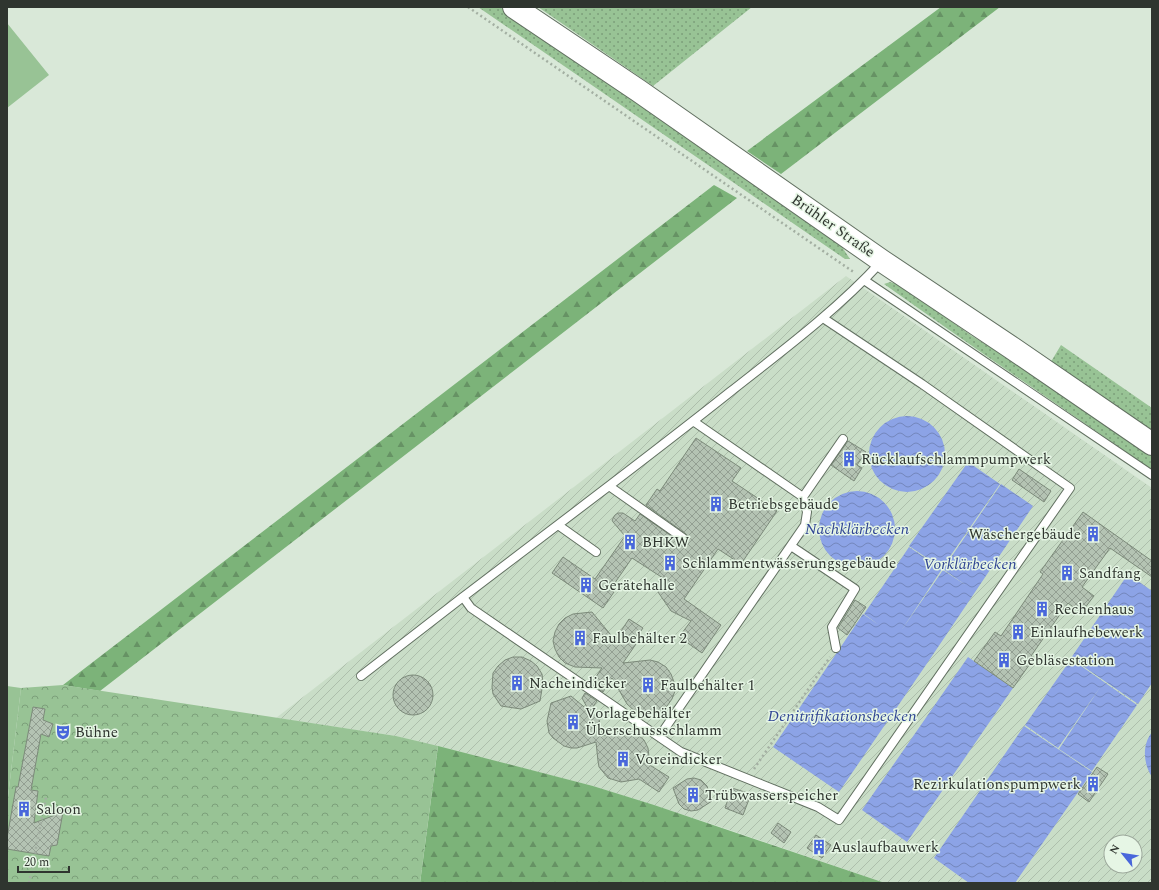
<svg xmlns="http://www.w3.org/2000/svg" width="1159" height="890" viewBox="0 0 1159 890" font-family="Spectral,serif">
<defs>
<pattern id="industrial-furrows" width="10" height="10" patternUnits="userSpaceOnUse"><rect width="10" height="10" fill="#c9ddc7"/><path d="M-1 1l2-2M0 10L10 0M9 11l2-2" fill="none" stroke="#adbeab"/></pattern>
<pattern id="grass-dots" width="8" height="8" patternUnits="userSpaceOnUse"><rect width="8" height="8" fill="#98c395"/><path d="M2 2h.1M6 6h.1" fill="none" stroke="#7c9f7a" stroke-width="1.8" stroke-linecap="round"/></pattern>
<pattern id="forest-firs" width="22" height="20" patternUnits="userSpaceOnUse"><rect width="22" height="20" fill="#7cb379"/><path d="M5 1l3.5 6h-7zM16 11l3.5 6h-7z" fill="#669264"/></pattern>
<pattern id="park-crowns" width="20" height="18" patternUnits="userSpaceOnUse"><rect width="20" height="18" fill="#98c395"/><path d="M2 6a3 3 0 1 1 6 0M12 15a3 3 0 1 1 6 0" fill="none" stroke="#7c9f7a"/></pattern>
<pattern id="water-waves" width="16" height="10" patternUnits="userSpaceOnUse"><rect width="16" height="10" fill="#8ca3e6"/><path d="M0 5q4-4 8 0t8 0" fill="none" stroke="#7386bb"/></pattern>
<pattern id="building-cross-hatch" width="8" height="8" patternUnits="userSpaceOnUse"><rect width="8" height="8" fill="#b4c3b3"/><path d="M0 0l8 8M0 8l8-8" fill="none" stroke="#939f92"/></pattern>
</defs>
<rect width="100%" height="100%" fill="#d9e8d8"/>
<path fill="url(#industrial-furrows)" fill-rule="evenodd" d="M846,276L1152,488V883H885L718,826L593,786L396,736L276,718ZM1111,842H1135V866H1111Z"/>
<path fill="url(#grass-dots)" d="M478,7H500L736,167L842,247L850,259H845Z
M538,7H752L653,86Z
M890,282L900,285L972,336L1013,361L1152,452V470C1063,408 972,347 884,284Z
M1061,345L1152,408V430L1119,408L1049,365Z"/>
<path fill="url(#forest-firs)" d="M941,7H1000L781,174L747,151Z
M714,185L737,198L100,691L63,685Z
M438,746L593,786L654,805L885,883H420Z"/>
<path fill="url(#park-crowns)" d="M63,685L396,736L438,746L420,883H7V805L21,688Z"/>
<path fill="#98c395" d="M7,23L49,75L7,108Z
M7,686L21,688L7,805Z"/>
<path fill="url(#water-waves)" d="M869 454a38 38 0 1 1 76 0a38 38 0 1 1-76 0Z
M968,462L1000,484L942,568L909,546Z
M1001,484L1033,506L930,659L919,652L930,659L839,792L773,747L863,614L879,625L864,614L909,547L942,569L901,631L943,570L967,586L943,569Z
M819 529a38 38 0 1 1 76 0a38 38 0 1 1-76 0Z
M1128,574L1152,591V683L1138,704L1071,658Z
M968,657L1013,688L907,842L862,810Z
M1071,659L1137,705L1092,771L1059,749L1101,686L1058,748L1025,725Z
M1024,726L1092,772L1015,883H969L934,858Z
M1152,732V777C1143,763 1142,745 1152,732Z"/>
<path fill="url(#building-cross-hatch)" stroke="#7c8a7a" d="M696,438L741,468L732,481L777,511L741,564L718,549L684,599L721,625L702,653L679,637L691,621L671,611L658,592L666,580L632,558L610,590L614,592L603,608L552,573L563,557L595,579L625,536L613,522L612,520L615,515L618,513H623L635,521L640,514L680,542L683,543L687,541L688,538L686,534L646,505L657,489L660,491Z
M848,441L866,452L857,465L862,468L854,481L831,465Z
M1019,469L1051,491L1044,502L1012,480Z
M1083,512L1152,561V577L1110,548L1082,587L1094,596L1081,613L1068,603L1031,656L1034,658L1013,688L974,661L995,632L1001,636L1043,574L1040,572Z
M855,600L866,607L847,635L838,628Z
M592,612L615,640L629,619L643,628L633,642L636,644L623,663L650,660L658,662L666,667L671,674L674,682L675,691L672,699L667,706L660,712L651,714L637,713L627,704L612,678L603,692L591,684L602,668L575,667L565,663L559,657L555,649L553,641L555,632L559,624L565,618L573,614Z
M513,657H522L531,661L537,666L542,674L543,683L540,701L521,709L501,706L493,694L492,687L493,673L498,666L505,660Z
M393 695a20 20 0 1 1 40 0a20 20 0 1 1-40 0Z
M585,693L597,701L590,711L599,719L602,736L619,731H633L644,740L648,748L649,757L648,764L669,777L659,792L639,779L621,782L608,778L599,767L598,761L596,742L577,748H571L564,746L553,738L549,733L547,721L551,703L571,696L589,711L582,698Z
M33,707L45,709L43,720L53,724L49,737L41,734L31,790L38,791L34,823L63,812L57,845L51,846L49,856L7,849V838L16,787H18Z
M1097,767L1108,774L1089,802L1078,794Z
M694,778L701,780L707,786L712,801L698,810L691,811L684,809L679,804L673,788L687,779Z
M732,788L751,794L743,815L725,808Z
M778,823L791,832L784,843L771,833Z
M816,835L831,845L822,858L807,848Z"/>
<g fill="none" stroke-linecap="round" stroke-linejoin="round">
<g stroke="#627061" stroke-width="10">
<path id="lane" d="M864,280L1152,475
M823,318L922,384L1070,488L839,820L818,807L681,752L471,608L463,597C552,529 642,462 730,392C782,351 836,311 881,262
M609,486L683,538
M803,497L843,439
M558,525L596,552
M791,546L855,589L832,627L836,648
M361,676L463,597
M659,737L805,525L807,512L803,497L693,421"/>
</g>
<g stroke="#627061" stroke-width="24">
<path id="secondary" d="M514,7L639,91L882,261L1012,348L1152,444"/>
</g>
<path stroke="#a3afa2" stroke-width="2.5" stroke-dasharray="2 3" stroke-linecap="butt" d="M468,7L855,273
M754,769L830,657
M29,883L46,797"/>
<use href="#lane" stroke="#fff" stroke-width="8"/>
<use href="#secondary" stroke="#fff" stroke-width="22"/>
</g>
<defs>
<g id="building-bare" transform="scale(1.2)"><path d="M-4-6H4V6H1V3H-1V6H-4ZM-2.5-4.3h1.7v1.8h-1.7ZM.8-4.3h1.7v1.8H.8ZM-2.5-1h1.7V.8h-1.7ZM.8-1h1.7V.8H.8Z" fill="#4967db" stroke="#e6f6e5" stroke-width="2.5" paint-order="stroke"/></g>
<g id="theatre-bare" transform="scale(1.2)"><path d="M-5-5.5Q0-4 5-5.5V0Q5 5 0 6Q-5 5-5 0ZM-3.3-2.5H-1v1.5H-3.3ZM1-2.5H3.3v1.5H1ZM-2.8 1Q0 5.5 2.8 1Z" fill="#4967db" stroke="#e6f6e5" stroke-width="2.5" paint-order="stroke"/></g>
</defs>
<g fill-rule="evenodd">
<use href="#building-bare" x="849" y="459"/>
<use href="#building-bare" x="716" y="504"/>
<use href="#building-bare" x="1093" y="534"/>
<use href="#building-bare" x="630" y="542"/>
<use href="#building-bare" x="670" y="563"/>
<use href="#building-bare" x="1067" y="573"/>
<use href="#building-bare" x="586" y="585"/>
<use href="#building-bare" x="1042" y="609"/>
<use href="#building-bare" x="1018" y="632"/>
<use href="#building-bare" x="580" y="638"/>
<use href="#building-bare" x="1004" y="660"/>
<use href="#building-bare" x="517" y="683"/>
<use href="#building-bare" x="648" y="685"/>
<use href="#building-bare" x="573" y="722"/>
<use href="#theatre-bare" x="63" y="732"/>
<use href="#building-bare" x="623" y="759"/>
<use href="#building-bare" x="1093" y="784"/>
<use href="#building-bare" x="693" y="795"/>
<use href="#building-bare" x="24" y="809"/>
<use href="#building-bare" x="819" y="847"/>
</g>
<g text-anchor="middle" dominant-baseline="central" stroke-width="3" stroke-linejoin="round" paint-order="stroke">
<g font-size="15" fill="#2f352f" stroke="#e6f6e5">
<text transform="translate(833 226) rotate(35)">Brühler Straße</text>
</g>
<g font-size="15" fill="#2f352f" stroke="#e6f6e5" text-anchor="start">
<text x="861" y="459">Rücklaufschlammpumpwerk</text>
<text x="728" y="504">Betriebsgebäude</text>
<text x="1081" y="534" text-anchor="end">Wäschergebäude</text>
<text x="642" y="542">BHKW</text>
<text x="682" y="563">Schlammentwässerungsgebäude</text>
<text x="1079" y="573">Sandfang</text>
<text x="598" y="585">Gerätehalle</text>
<text x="1054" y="609">Rechenhaus</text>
<text x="1030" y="632">Einlaufhebewerk</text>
<text x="592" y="638">Faulbehälter 2</text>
<text x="1016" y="660">Gebläsestation</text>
<text x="529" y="683">Nacheindicker</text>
<text x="660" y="685">Faulbehälter 1</text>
<text x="585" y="713">Vorlagebehälter<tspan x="585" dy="17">Überschussschlamm</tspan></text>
<text x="75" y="732">Bühne</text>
<text x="635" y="759">Voreindicker</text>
<text x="1081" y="784" text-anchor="end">Rezirkulationspumpwerk</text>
<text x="705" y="795">Trübwasserspeicher</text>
<text x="36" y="809">Saloon</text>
<text x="831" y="847">Auslaufbauwerk</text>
</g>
<g font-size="16" font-style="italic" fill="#314694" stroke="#e6f6e5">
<text x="857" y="529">Nachklärbecken</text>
<text x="970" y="564">Vorklärbecken</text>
<text x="842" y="716">Denitrifikationsbecken</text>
</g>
</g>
<rect width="1159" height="890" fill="none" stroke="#2f352f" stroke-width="16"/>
<g transform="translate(1123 854) rotate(300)"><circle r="19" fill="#e6f6e5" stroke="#9da99c"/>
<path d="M0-3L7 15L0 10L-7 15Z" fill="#4967db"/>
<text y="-6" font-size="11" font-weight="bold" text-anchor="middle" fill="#2f352f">N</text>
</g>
<path d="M18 866v6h51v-6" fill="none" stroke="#2f352f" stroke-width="2"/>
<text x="24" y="866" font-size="12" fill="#2f352f" stroke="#e6f6e5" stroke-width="3" paint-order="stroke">20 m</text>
</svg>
